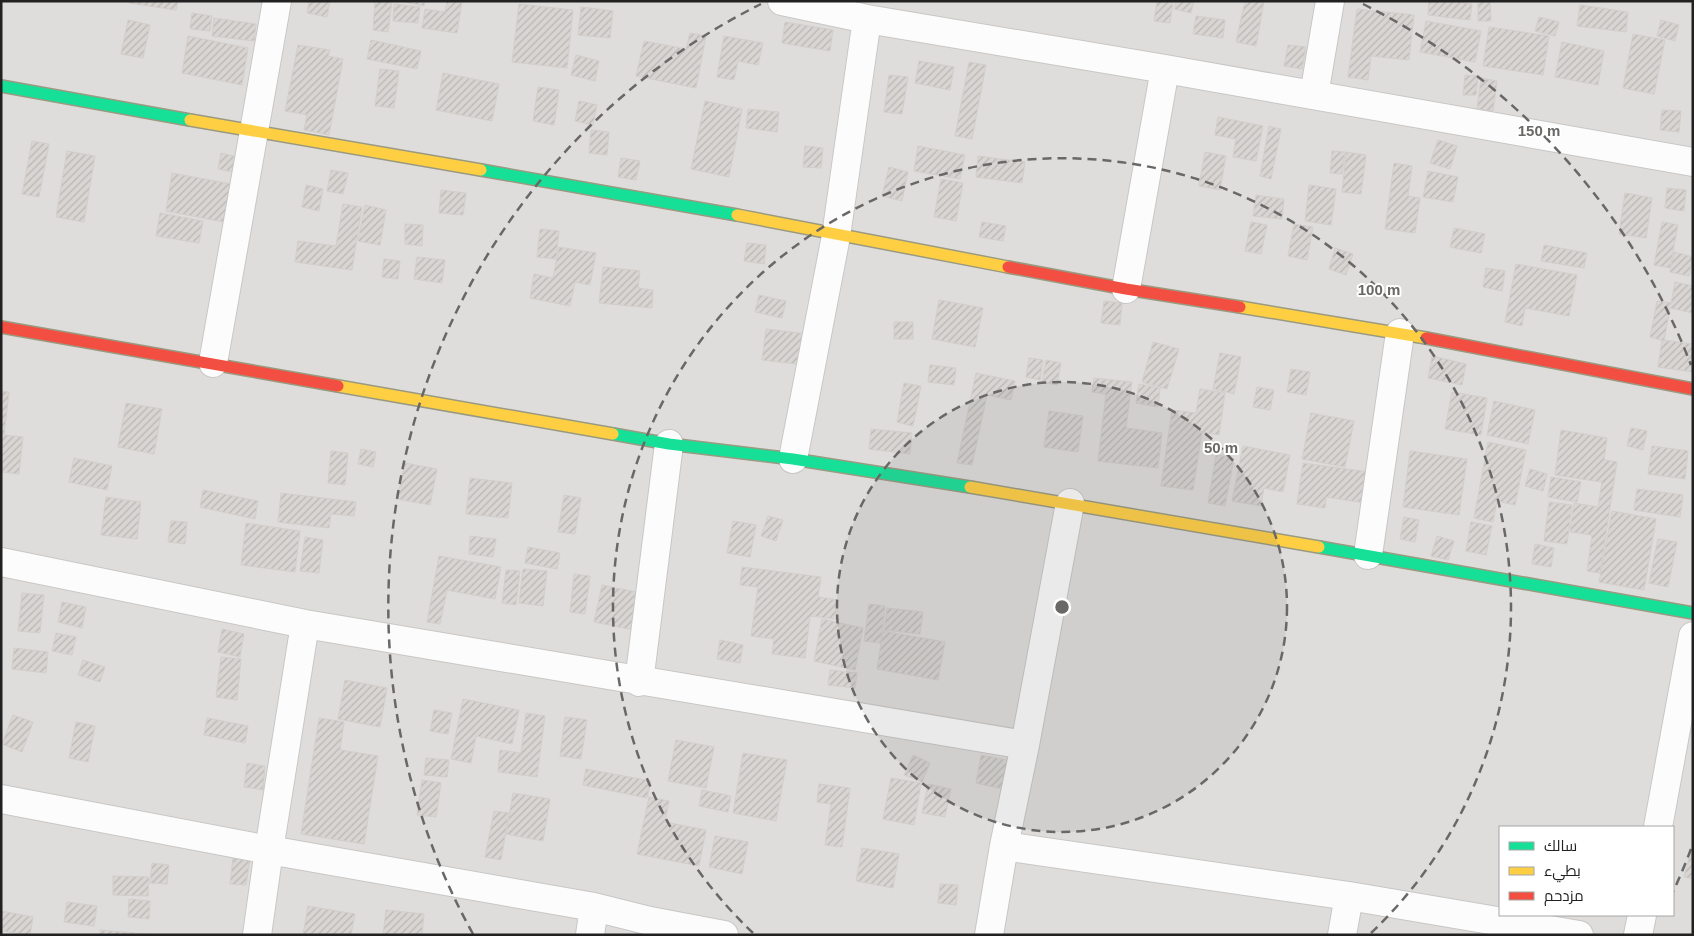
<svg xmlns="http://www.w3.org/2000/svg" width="1694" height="936" viewBox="0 0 1694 936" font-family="Helvetica,Cairo,sans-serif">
<defs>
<pattern id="building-hatch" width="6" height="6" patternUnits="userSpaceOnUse" patternTransform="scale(1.25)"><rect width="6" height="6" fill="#d8d5d2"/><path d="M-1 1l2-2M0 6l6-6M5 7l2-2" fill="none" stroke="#b9b7b4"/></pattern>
</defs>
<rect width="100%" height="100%" fill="#efedea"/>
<path fill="#dedddb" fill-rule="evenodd" d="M1,1H1693V935H1ZM1500,827H1673V915H1500Z"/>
<path fill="url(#building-hatch)" stroke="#d3cecb" d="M130,1H178L176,10L129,3Z
M309,1H330L327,17L307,13Z
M375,1H392L388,32L373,30Z
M399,1H425L424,6Z
M447,1H462L457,33L422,28L425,9L445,12Z
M1157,1H1173L1170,23L1154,21Z
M1176,1H1194L1191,13L1174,9Z
M1245,1H1264L1256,46L1236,42Z
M1429,1H1451L1472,4L1470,20L1428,15Z
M1478,1H1490L1491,21H1478Z
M394,4L420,7L418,23L393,21Z
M519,4L573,10L567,68L512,62Z
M1580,5L1628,12L1626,32L1577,26Z
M581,7L613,11L610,38L578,35Z
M1357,9L1414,15L1409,60L1371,56L1368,80L1348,77Z
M192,13L212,16L210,31L190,29Z
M1196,16L1225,20L1223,38L1193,34Z
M1539,17L1559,22L1555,36L1535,31Z
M214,18L256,24L254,41L212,36Z
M128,20L150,25L143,58L121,54Z
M1661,20L1679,25L1675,41L1657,36Z
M1426,21L1481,31L1475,62L1420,52Z
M785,22L833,30L830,51L782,43Z
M1489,27L1549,36L1543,75L1483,66Z
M690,33L706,36L696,88L636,76L644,41L686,49Z
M1633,34L1665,40L1654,94L1623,88Z
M188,36L248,48L242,85L182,73Z
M724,36L763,43L758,65L738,61L734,80L717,77Z
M371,40L421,51L417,69L367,59Z
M1562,42L1604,51L1598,85L1555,77Z
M298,45L330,50L328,56L343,59L329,135L304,130L307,115L285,111Z
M1288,45L1306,47L1302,69L1284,66Z
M576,55L599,61L595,81L571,75Z
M919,61L954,67L950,90L915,83Z
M969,62L986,65L972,139L955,136Z
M380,69L399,71L394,108L375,106Z
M443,73L499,84L492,121L436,110Z
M889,75L908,77L902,114L884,112Z
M1465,75L1478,76L1476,95H1463Z
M1481,78L1497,81L1493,111L1477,109Z
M538,87L559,90L554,125L533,121Z
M579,101L597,105L593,125L575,121Z
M705,101L742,109L729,177L691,169Z
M748,109L779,112L777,132L746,128Z
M1662,110L1681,111L1679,132L1660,130Z
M1218,117L1263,126L1256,161L1233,157L1236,139L1215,135Z
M1269,126L1281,129L1271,179L1260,176Z
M591,130L609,132L607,155L589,153Z
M1438,140L1457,146L1450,169L1430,163Z
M32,141L49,144L39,197L22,194Z
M805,146L823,148L821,168L803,167Z
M918,146L965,155L960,179L914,171Z
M67,151L95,156L84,222L56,217Z
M1332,151L1345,152L1342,174L1330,173Z
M1205,152L1226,156L1220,190L1199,186Z
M1346,152L1366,155L1361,194L1342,192Z
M221,153L237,157L234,172L218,169Z
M978,156L1025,162L1022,183L976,177Z
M621,158L640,161L636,180L618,177Z
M1394,163L1412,166L1408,196L1420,198L1415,233L1385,229Z
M889,167L908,172L902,201L882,196Z
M331,170L348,173L343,194L327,191Z
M1428,171L1458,177L1453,202L1423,197Z
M172,173L231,184L224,222L166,211Z
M941,179L963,183L956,221L934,217Z
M306,185L323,189L319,211L302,207Z
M1309,185L1336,189L1331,225L1305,221Z
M1667,188L1686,190L1684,211L1665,208Z
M441,190L466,193L463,215L439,213Z
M1625,193L1652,198L1646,238L1619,234Z
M1256,195L1284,199L1282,219L1253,216Z
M343,204L362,207L352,270L295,262L298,241L336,246Z
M365,205L386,210L380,245L358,241Z
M160,213L203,221L199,243L156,236Z
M982,222L1006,226L1003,241L979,237Z
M1251,222L1267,225L1261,254L1245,251Z
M1662,222L1678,225L1670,268L1654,265Z
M405,224L423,225L422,246L405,244Z
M1294,224L1313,227L1307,260L1288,256Z
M1454,228L1485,234L1481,253L1450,247Z
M540,229L559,231L556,259L537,257Z
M747,243L766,245L764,264L744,261Z
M1544,245L1587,253L1584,268L1541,261Z
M559,247L596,253L590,285L575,282L570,306L530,298L534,274L553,278Z
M1335,248L1353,254L1346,275L1329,269Z
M1674,252L1693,257L1689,276L1670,272Z
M417,257L445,260L442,283L414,279Z
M384,259L400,261L398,279L382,277Z
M1516,264L1577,275L1569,316L1525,308L1522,326L1505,322Z
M603,267L640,271L638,288L653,290L652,308L599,303Z
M1486,268L1505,271L1502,291L1483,287Z
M1675,282L1693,286V313L1670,308L1664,341L1650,337L1657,301L1671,303Z
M759,295L786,301L782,318L755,312Z
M939,300L983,308L975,347L932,339Z
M1104,301L1122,303L1120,325L1101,323Z
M894,322H913V339H894Z
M766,329L808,334L804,365L762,360Z
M1662,340L1693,344V372L1658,367Z
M1153,342L1179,349L1167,389L1142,382Z
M1220,353L1241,357L1234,394L1213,389Z
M1432,356L1466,364L1462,385L1428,378Z
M1029,358L1043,360L1040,380L1026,377Z
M1046,360L1061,363L1057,385L1042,382Z
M930,365L956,368L954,385L928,382Z
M1291,369L1310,372L1306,395L1287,392Z
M976,373L1015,381L1011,400L987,395L972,465L957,463Z
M1094,378L1132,382L1126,428L1162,433L1158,468L1098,461L1106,394L1092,392Z
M904,383L921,386L913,426L897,422Z
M1139,384L1160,388L1158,407L1136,403Z
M1257,387L1274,390L1270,410L1253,407Z
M1200,389L1225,393L1219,435L1202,432L1193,490L1161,486L1172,410L1196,413Z
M1,391L9,392L4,435L23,437L19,474L1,472Z
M1452,392L1487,398L1481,435L1445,429Z
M1494,401L1535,410L1528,444L1487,435Z
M126,403L162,409L154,454L118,447Z
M1049,411L1083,416L1078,452L1044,447Z
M1311,413L1354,421L1345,467L1302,459Z
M1631,428L1647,431L1643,450L1627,446Z
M871,429L912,433L910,454L869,449Z
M1561,430L1607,438L1604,460L1617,462L1600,573L1587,571L1592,535L1570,532L1574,503L1598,507L1602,482L1555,475Z
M1488,442L1526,450L1515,505L1497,501L1493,522L1474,518Z
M1243,446L1290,455L1283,492L1264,488L1261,506L1232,501Z
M1652,446L1688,451L1685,479L1648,474Z
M361,449L376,452L373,467L358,464Z
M331,451L348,453L345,485L328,483Z
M1410,451L1467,459L1459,515L1403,507Z
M1216,455L1234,458L1225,506L1208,503Z
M74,458L112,466L107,490L69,482Z
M405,463L437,469L430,505L397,499Z
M1303,463L1369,472L1365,503L1326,497L1325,508L1297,504Z
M1530,469L1547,474L1543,491L1525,486Z
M1551,477L1581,482L1577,502L1548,497Z
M470,478L512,483L508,518L466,514Z
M1637,489L1683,495L1680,517L1634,510Z
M203,490L258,501L255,519L200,507Z
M281,493L356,502L354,516L331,514L329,528L278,522Z
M564,495L581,498L575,534L558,532Z
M106,497L141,502L137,539L101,535Z
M1549,502L1572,505L1567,544L1544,541Z
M1612,511L1656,519L1644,590L1599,582Z
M768,516L783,520L776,541L761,536Z
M1404,517L1419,520L1415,542L1400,539Z
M171,521L187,522L185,544L168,542Z
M733,521L756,525L750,557L727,553Z
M1471,522L1492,526L1486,555L1466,551Z
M246,523L300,531L295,572L241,565Z
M470,536L496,539L493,557L469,554Z
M1437,536L1454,541L1448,560L1431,556Z
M305,537L323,540L319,573L300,571Z
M1658,539L1677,542L1668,587L1649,583Z
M1535,544L1554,548L1551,567L1532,564Z
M528,547L560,553L557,569L525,563Z
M439,556L501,567L495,599L447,590L440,624L427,622Z
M742,567L821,577L818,597L838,600L836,619L810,616L805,658L772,654L774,639L751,636L758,587L740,585Z
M523,569L547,571L543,606L519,603Z
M506,570L520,571L516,605L502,603Z
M574,574L590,576L585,614L570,612Z
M602,585L641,593L634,630L594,622Z
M22,593L44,595L40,633L18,631Z
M62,602L86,607L82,628L58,622Z
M869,604L885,606L881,643L864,641Z
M887,608L923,612L920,634L884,630Z
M822,619L863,628L855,670L814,661Z
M222,629L244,634L240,657L218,652Z
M883,631L945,642L938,680L877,669Z
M56,633L76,637L72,655L52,651Z
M720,640L743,645L740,663L717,659Z
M14,648L48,652L46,673L12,669Z
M221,657L241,659L237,700L216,697Z
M83,660L105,667L100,682L78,675Z
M830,670L857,673L855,688L828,685Z
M345,680L387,688L380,727L338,719Z
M463,699L519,710L512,744L476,736L471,763L451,759Z
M434,710L452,713L448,734L430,731Z
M526,713L545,716L537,777L498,772L500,750L521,753Z
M13,715L33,722L22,752L2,744Z
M565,717L587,720L581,759L560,756Z
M207,718L248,726L245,743L204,735Z
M319,718L344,722L340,750L378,756L364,844L301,834Z
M76,722L95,726L88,762L69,758Z
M676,740L714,747L706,788L668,781Z
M743,753L787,760L776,821L733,813Z
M913,755L930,763L922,782L904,775Z
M981,755L1007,760L1002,789L976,783Z
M426,758L449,760L447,777L424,775Z
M247,763L265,766L263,790L244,787Z
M586,769L651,781L647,798L583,785Z
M891,778L921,783L914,825L883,819Z
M422,780L441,783L436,817L417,815Z
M819,784L850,788L842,847L825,845L831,804L817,802Z
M928,784L951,789L945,817L922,813Z
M702,790L731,796L728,812L699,806Z
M513,793L550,799L543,841L506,834Z
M649,797L669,801L665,822L706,830L699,866L637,854Z
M494,811L509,813L501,860L485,857Z
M715,836L748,842L742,874L709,867Z
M862,848L899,854L893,888L856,881Z
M1690,854L1693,855V879L1684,877Z
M233,857L250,859L246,885L230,884Z
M152,863L169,865L167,884L150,883Z
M113,876L149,877L148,896L113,895Z
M940,884L958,885L956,905L938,903Z
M129,899L150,901L149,919L128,917Z
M67,902L97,906L94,926L64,922Z
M308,906L355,914L351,935H303Z
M386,910L424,914L422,935H383Z
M1,911L33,917L30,935L1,931Z
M100,930L158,935H100Z"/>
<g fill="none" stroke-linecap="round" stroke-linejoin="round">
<g stroke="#c8c7c6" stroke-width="30">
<path id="street" d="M782,1L867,19L1165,69L1693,162
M1314,95L1330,1
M1126,289L1165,69
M213,363L277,1
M793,459L836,236L867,19
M1368,555L1400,333
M1,562L305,624L1025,745
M639,682L669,444
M1,799L269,850L594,907L650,921L724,935
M1658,827L1693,636
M1004,846L1349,896L1579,935
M257,935L269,850L305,624
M590,935L594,907
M989,935L1004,846L1025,745L1070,503
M1342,935L1349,896
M1638,935L1642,915"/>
</g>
<g stroke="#9a9a80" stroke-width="14">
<path id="fast" d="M1,86L190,120
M481,170L737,215
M613,434L669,444L793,459L970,487
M1319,547L1693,613"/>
</g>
<g stroke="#9a9a80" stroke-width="14">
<path id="slow" d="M190,120L481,170
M737,215L1008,267
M1240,307L1426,338
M338,386L613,434
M970,487L1319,547"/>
</g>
<g stroke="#9a9a80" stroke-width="14">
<path id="jam" d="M1008,267L1126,289L1240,307
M1,327L338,386
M1426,338L1693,389"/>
</g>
<use href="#street" stroke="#fdfcfc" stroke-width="28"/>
<use href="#fast" stroke="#16e098" stroke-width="11"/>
<use href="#slow" stroke="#ffcf43" stroke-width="11"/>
<use href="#jam" stroke="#f24e42" stroke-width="11"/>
</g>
<circle cx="1062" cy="607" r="225" fill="#696867" fill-opacity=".12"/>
<g fill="none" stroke="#696867" stroke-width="2.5" stroke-dasharray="9 6">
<circle cx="1062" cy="607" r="225"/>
<path d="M753 933A449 449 0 1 1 1371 933"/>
<path d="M1691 849A674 674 0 0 1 1673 892M473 934A674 674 0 0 1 761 4M1363 4A674 674 0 0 1 1691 365"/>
</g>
<circle cx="1062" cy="607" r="8" fill="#696867" stroke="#fff" stroke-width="2.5"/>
<g font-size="15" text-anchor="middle" font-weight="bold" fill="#696867" stroke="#fff" stroke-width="4" stroke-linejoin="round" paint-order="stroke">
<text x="1539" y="136">150 m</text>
<text x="1379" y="295">100 m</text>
<text x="1221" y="453">50 m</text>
</g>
<rect width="1694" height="936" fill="none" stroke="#212121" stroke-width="5"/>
<rect x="1499" y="826" width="175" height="90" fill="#ffffff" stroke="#a6a6a6"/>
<rect x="1509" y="842" width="25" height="8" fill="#16e098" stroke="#a6a6a6"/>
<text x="1544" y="851" font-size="15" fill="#212121">سالك</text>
<rect x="1509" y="867" width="25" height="8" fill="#ffcf43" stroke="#a6a6a6"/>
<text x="1544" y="876" font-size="15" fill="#212121">بطيء</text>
<rect x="1509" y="892" width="25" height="8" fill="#f24e42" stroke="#a6a6a6"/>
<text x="1544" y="901" font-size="15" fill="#212121">مزدحم</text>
</svg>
